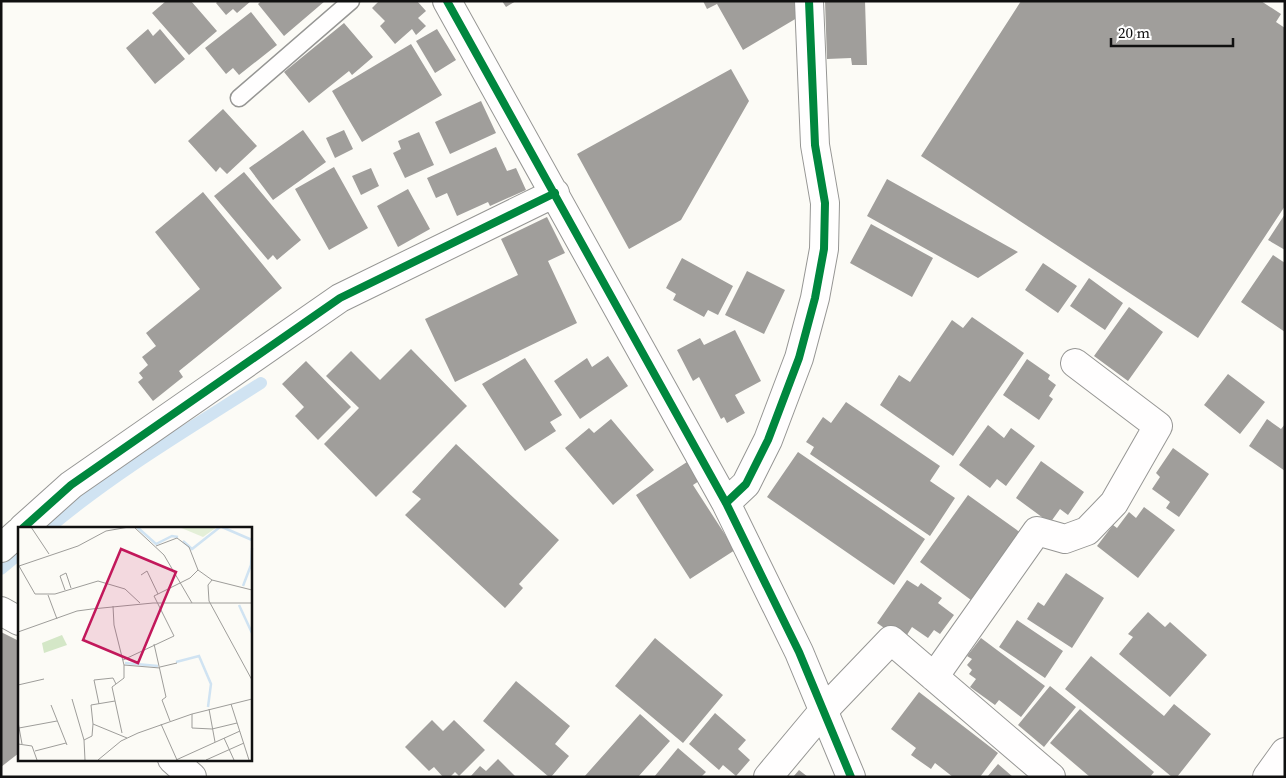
<svg xmlns="http://www.w3.org/2000/svg" width="1286" height="778" viewBox="0 0 1286 778" font-family="'Source Serif 4',serif">
<rect width="100%" height="100%" fill="#fcfbf6"/>
<g fill="none" stroke-linecap="round" stroke-linejoin="round">
<path stroke="#d0e3f2" stroke-width="12" d="M49,528C114,473 189,429 261,383
M1,569L19,554"/>
</g>
<path fill="#a09e9b" d="M166,1H191L217,31L189,55L152,13Z
M218,1H251L237,13L233,9L226,15L216,3Z
M261,1H325L284,36L258,4Z
M379,1H417L426,11L418,18L426,26L416,35L412,29L395,44L380,26L385,21L372,8Z
M502,1H516L506,7Z
M703,1H794L802,15L743,50L717,4L707,9Z
M825,1H865L867,65H852L851,58L827,59Z
M1021,1H1261L1281,14L1276,22L1285,28V206L1198,338L921,156Z
M251,12L277,45L239,75L233,68L226,74L205,48Z
M344,23L373,57L352,75L349,71L309,103L284,72Z
M148,29L153,36L160,29L185,59L155,84L126,48Z
M437,29L456,60L435,73L416,41Z
M411,44L442,95L362,142L332,91Z
M731,69L749,101L681,220L629,249L577,154Z
M481,101L496,133L450,154L435,122Z
M223,109L257,146L227,174L220,167L216,172L188,141Z
M303,130L326,162L273,200L249,168Z
M344,130L353,149L335,158L326,138Z
M419,132L434,165L405,178L393,153L401,149L398,141Z
M496,147L507,171L516,168L526,190L490,206L488,202L457,216L447,193L436,198L427,178Z
M334,167L368,228L329,250L295,189Z
M371,168L379,186L361,195L352,176Z
M244,172L301,240L277,260L273,255L268,260L214,196Z
M887,179L1018,252L978,278L867,216Z
M408,189L430,229L398,247L377,206Z
M203,192L282,288L179,371L183,377L153,401L138,382L143,378L139,373L148,365L142,357L156,346L146,333L200,289L155,232Z
M1285,214V250L1268,240Z
M547,217L565,253L548,261L577,323L455,382L425,319L518,275L501,239Z
M871,224L933,258L912,297L850,263Z
M1273,255L1285,263V332L1241,302Z
M682,258L733,286L718,315L708,310L704,317L673,300L676,294L666,288Z
M1043,263L1077,286L1058,313L1025,290Z
M747,271L785,290L764,334L725,315Z
M1089,278L1123,303L1105,330L1070,306Z
M1129,307L1163,332L1128,381L1094,356Z
M972,317L1024,353L953,456L880,405L899,375L910,382L952,320L963,328Z
M735,330L761,381L735,395L745,413L727,423L724,417L721,419L699,377L693,381L677,350L700,338L704,345Z
M411,349L467,406L376,497L324,444L359,408L326,376L351,351L380,380Z
M608,356L628,386L580,419L554,381L587,358L592,367Z
M525,358L562,415L550,422L556,431L525,451L482,384Z
M1027,359L1050,375L1048,379L1056,385L1049,396L1053,399L1039,420L1003,395Z
M306,361L351,407L318,440L295,416L304,407L282,384Z
M1228,374L1265,402L1240,434L1204,405Z
M846,402L940,466L930,481L955,498L930,536L810,454L814,447L806,442L823,417L831,423Z
M611,419L654,470L613,505L565,448L589,428L594,433Z
M1267,419L1281,429L1285,424V471L1249,446Z
M988,425L1004,438L1011,428L1035,446L1006,486L997,479L990,488L959,465Z
M456,444L559,540L519,584L523,588L505,608L405,515L421,499L412,492Z
M1173,448L1209,474L1179,517L1166,508L1170,502L1152,489L1160,477L1156,473Z
M798,452L925,539L894,585L767,497Z
M1041,461L1084,492L1068,515L1060,509L1050,523L1016,498Z
M687,462L699,481L693,485L735,550L690,579L636,495Z
M968,495L1021,533L971,600L920,562Z
M1144,507L1175,530L1138,578L1097,546L1113,525L1117,528L1129,512L1136,518Z
M1066,573L1104,598L1072,648L1027,619L1038,602L1044,606Z
M907,580L918,587L921,583L942,598L938,603L954,615L940,634L934,630L928,638L912,627L903,641L877,623Z
M1148,612L1165,627L1170,622L1207,655L1170,697L1119,654L1133,637L1128,634Z
M1017,620L1063,651L1045,678L999,647Z
M1,632L19,641V753L1,767Z
M655,638L723,695L683,743L615,686Z
M981,638L1045,686L1021,717L999,700L995,705L970,687L976,679L969,674L972,670L967,665L972,659L967,656Z
M1091,656L1164,716L1174,704L1211,734L1177,777H1172L1065,689Z
M516,681L570,726L555,744L569,756L551,777H549L483,721Z
M1050,686L1076,707L1044,747L1018,725Z
M919,692L998,753L980,777H953L935,763L931,769L911,755L916,748L891,729Z
M1080,709L1154,772L1150,777H1090L1050,743Z
M715,713L746,740L738,749L750,760L736,776L723,765L719,770L689,744Z
M640,714L670,741L638,777H584Z
M432,720L443,731L454,720L485,750L459,776L455,772L450,777H443L434,767L429,771L405,747Z
M678,748L706,772L701,777H654Z
M498,759L516,777H470L480,766L486,771Z
M998,764L1013,777H987Z
M799,770L808,777H793Z"/>
<g fill="none" stroke-linecap="round" stroke-linejoin="round">
<g stroke="#969694" stroke-width="19">
<path id="lane" d="M239,98L351,1"/>
</g>
<g stroke="#969694" stroke-width="30">
<path id="street" d="M447,1L726,503L799,652L851,777
M726,503L746,484L768,440L799,358L815,298L824,249L825,203L815,145L809,1
M23,528L71,485L340,298L555,193
M1,548L19,532
M1,611L19,621
M934,677L1037,531L1065,539L1087,531L1114,503L1158,426L1075,363
M172,759L192,777
M768,777L823,711L891,640L1051,777
M1267,777L1285,752"/>
</g>
<use href="#lane" stroke="#fffefe" stroke-width="16"/>
<use href="#street" stroke="#fffefe" stroke-width="28"/>
<g stroke="#fff" stroke-width="11">
<path id="cycleway" d="M447,1L726,503L799,652L851,777
M726,503L746,484L768,440L799,358L815,298L824,249L825,203L815,145L809,1
M23,528L71,485L340,298L555,193"/>
</g>
<use href="#cycleway" stroke="#00873e" stroke-width="8"/>
</g>
<g transform="translate(18 527)">
<rect width="234" height="234" fill="#fcfbf6"/>
<path d="M161,0H199L185,10Z" fill="#e4efd8"/>
<path d="M44,108L49,118L26,126L24,116Z" fill="#d4e7c7"/>
<path fill="none" stroke="#d0e3f2" stroke-width="2.5" d="M119,0L138,17L154,9L160,10M204,0L234,13M165,14L174,22L202,0M225,59L233,38L234,21M221,78L234,106M158,135L181,129L193,157L190,180M107,136L140,139"/>
<path fill="none" stroke="#9e9d9a" stroke-width="1" d="M13,0L31,27M116,0L146,28L174,76M138,19L159,11L171,20L180,43L194,53L234,63M1,39L17,67H37L80,54L107,62L122,76M1,39L60,19L88,4L111,0M123,48L129,44L140,67M194,53L190,58L191,74L234,153M47,63L42,49L48,46L53,61M30,68L39,92M95,79L96,98L106,138V151L94,160L104,206M0,105L59,84L74,82L135,76H234M136,117L148,170L144,173L152,194M105,133L156,109L136,69L172,51L180,43M106,138L142,141M142,140L159,136M0,158L26,152M54,172L66,213L67,233M81,177L76,153L95,151L98,157M213,177L231,233M33,178L49,218M191,182L197,215M174,187V201L194,202L219,196M0,195L4,217M75,197L73,178L97,174M143,197L159,233M1,201L39,194M206,211L216,233M66,213L74,209L75,197L109,211M0,217L14,219L19,233M17,224L48,216M80,233L103,214L120,206L174,187L234,172M158,233L222,204M188,233L226,216"/>
<path fill="#c2185b" fill-opacity="0.15" stroke="#c2185b" stroke-width="2.5" d="M103,22L158,45L120,136L65,113Z"/>
<rect width="234" height="234" fill="none" stroke="#101010" stroke-width="2.5"/>
</g>
<rect width="1286" height="778" fill="none" stroke="#101010" stroke-width="5"/>
<path d="M1111 38v8h122v-8" fill="none" stroke="#101010" stroke-width="2.5"/>
<text x="1118" y="38" font-size="15" fill="#101010" stroke="#ffffff" stroke-width="4" paint-order="stroke">20 m</text>
</svg>
